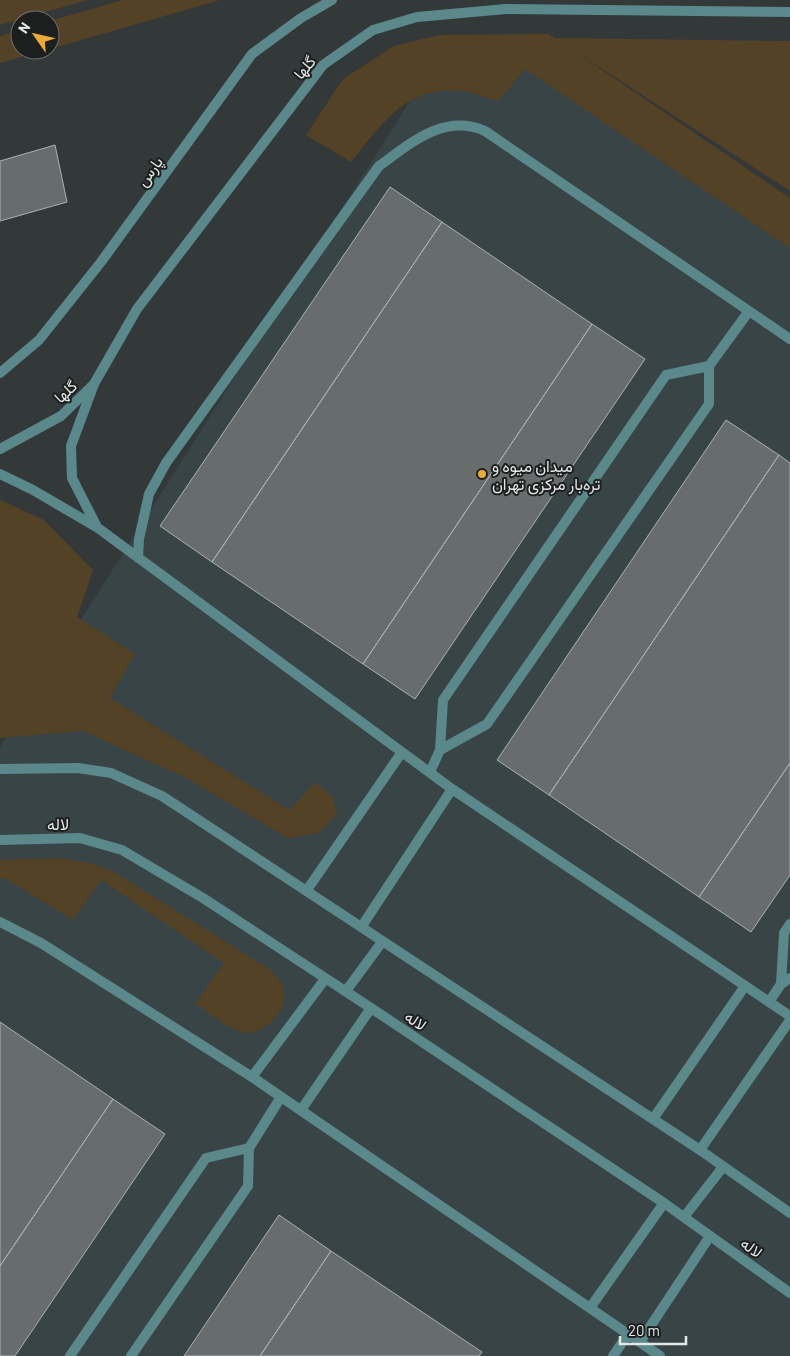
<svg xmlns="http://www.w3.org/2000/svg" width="790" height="1356" viewBox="0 0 790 1356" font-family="Barlow,Vazirmatn,sans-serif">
<rect width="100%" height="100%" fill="#333838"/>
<path fill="#384445" d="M564,50L790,201V1356H0V747L431,68Z"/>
<path fill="#544227" d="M0,0H88L0,25Z
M123,0H220L50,49V21Z
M20,30V50H46L0,63V36Z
M549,34L555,38L790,41V191L573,50L790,198V248L525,69L498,101C486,98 473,92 461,91C406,85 381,125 351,162L306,135L343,79L394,46L439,35Z
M0,500L44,520L93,570L77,617L135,654L110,698L289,810L316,782L333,798L337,814L318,833L288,838L186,778L83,731L0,738Z
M57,858L86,862L111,870L269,969C274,974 281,980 283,987C291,1006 266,1034 246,1033C233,1033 207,1011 195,1004L224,963L101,880L73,920L8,880L0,878V860Z"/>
<path fill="#676c6d" stroke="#abb1b1" d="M55,145L67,202L0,221V161Z
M390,187L442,222L212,562L160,526Z
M442,222L592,324L363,664L212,562Z
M592,324L645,359L415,699L363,664Z
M726,420L779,455L549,795L497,760Z
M779,455L790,463V763L699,897L549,795Z
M790,763V875L751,932L699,897Z
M0,1022L113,1099L0,1266Z
M113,1099L165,1134L15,1356H0V1266Z
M279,1215L331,1251L260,1356H184Z
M331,1251L482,1352L479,1356H260Z"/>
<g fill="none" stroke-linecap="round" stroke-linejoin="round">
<path stroke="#5a888b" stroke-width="10" d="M709,366L666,375L443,700L440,750L487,724L709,404V366L749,311
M94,384L71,446L72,478L97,527
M0,474L33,490L98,528L452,789L790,1016
M138,558L139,539L149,494L166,463L379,166C411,143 444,113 485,131L790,339
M430,772L440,750
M307,890L402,752
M0,922L41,943L252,1077L660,1356
M790,924L784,933L781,984L790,978
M362,926L452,789
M769,1002L781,984
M252,1077L325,979
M301,1110L371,1008
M653,1119L745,986
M700,1150L790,1020
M590,1308L664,1203
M640,1342L710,1236
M70,1356L206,1158L249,1148
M131,1356L248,1186L249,1148L281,1097
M613,1356L628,1334"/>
<path stroke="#5a888b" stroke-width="10" d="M0,373L39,340L101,262L252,54L301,18L332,0
M0,449L61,416L94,384L137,309L323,65L373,30L417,17L506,9L790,12
M0,769L78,768L111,773L162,796L700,1150L790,1213
M0,840L80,838L122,850L203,898L371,1008L664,1203L790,1293
M346,991L382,942
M684,1217L723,1167"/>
</g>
<circle fill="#eaaa39" stroke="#1d1f1f" stroke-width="2" cx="482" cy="474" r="5"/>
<g text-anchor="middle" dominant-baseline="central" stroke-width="4" stroke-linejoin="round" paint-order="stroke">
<g font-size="16" fill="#e4e7e8" stroke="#1d1f1f">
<text transform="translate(304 67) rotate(-50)">گلها</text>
<text transform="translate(149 171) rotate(-54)">پارس</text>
<text transform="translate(65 391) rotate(-43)">گلها</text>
<text x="58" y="823">لاله</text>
<text transform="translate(416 1020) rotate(34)">لاله</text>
<text transform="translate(752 1247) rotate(36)">لاله</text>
</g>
<g font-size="16" fill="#e4e7e8" stroke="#1d1f1f" text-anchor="start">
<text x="492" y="465">میدان میوه و<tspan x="492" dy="18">تره‌بار مرکزی تهران</tspan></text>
</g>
</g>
<g transform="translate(35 35) rotate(304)"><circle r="24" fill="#1d1f1f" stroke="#6d6f6f"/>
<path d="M0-4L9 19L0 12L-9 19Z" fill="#eaaa39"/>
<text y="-8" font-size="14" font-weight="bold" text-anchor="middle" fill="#e4e7e8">N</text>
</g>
<path d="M620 1336v8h66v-8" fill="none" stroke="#e4e7e8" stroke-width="2.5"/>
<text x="628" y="1336" font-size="15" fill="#e4e7e8" stroke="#1d1f1f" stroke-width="4" paint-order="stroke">20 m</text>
</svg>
